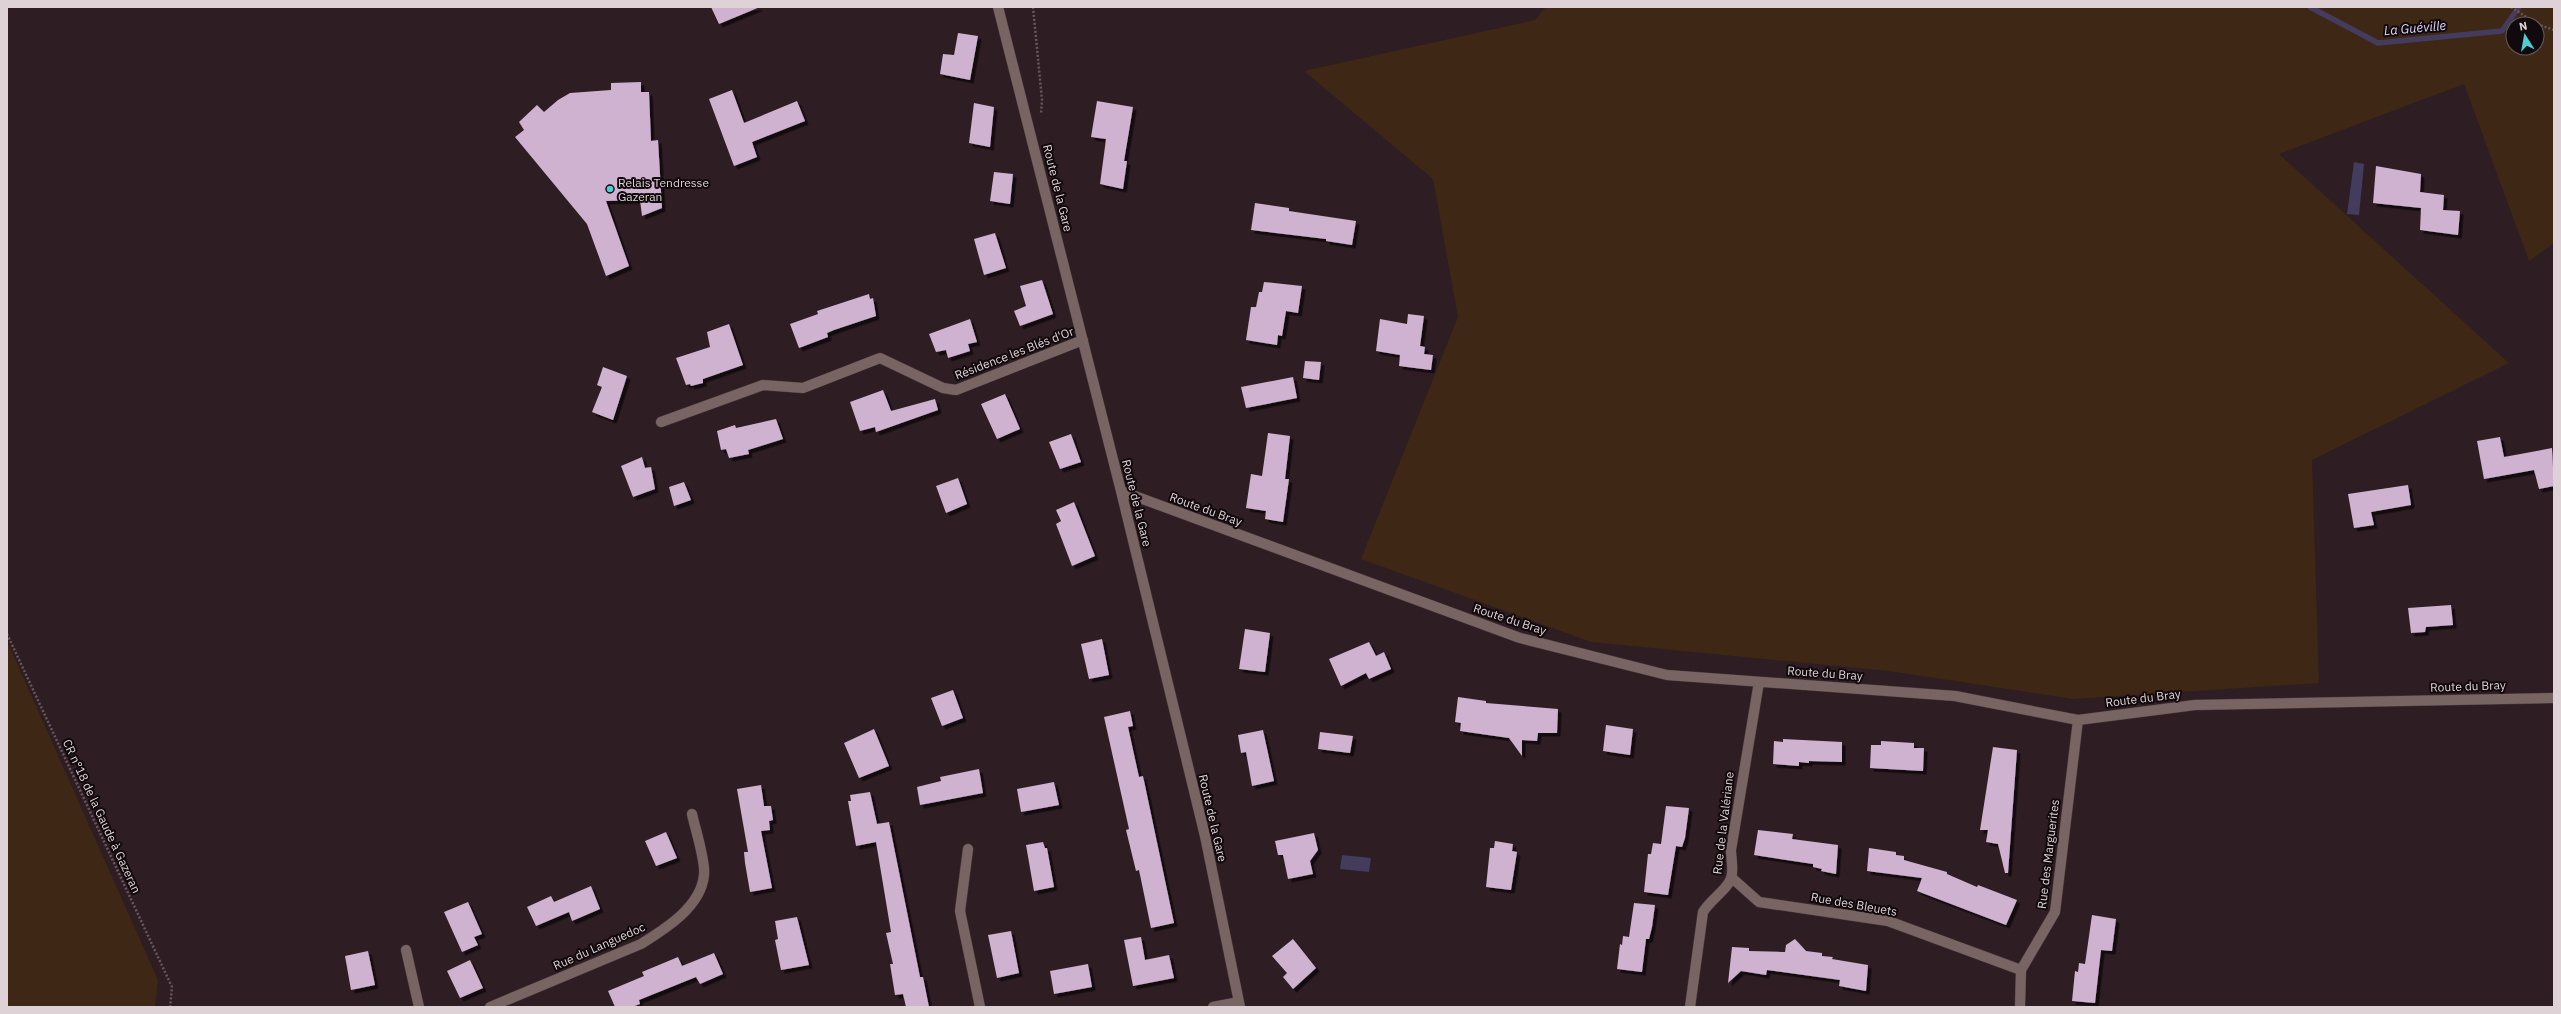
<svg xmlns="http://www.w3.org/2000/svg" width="2561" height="1014" viewBox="0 0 2561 1014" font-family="'IBM Plex Sans',sans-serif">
<defs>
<filter id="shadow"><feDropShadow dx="3.5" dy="3.5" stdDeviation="0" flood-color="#0009"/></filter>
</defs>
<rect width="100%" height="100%" fill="#2e1d23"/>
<path fill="#3e2715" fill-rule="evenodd" d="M1546,7H2554V243L2529,261L2464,84L2279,154L2509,363L2312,460L2319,683L2073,699L1889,671L1591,642L1361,559L1458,317L1433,179L1304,71L1535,20ZM2513,24H2537V48H2513Z
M7,641L158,980L155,1007H7Z"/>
<path fill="#433c5c" d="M2354,162L2364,164L2359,215L2347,214Z
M1342,855L1371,858L1369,872L1340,869Z"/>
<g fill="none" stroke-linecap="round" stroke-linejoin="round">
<path stroke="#433c5c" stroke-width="5.5" d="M2310,7L2378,43L2502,31L2519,7"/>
</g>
<path fill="#cfb1d0" filter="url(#shadow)" d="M711,7H760L719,24Z
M958,33L978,36L970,80L940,74L943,54L954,55Z
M641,82V92H649L651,141L658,140L662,208L642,216L640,200L606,201L629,266L606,276L587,224L515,137L524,130L519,122L537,105L544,112L558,100L570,93L611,90V83Z
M732,90L744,123L797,101L805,121L752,142L757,157L734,166L709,99Z
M1097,101L1133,107L1124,161H1127L1123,189L1100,184L1106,139L1091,137Z
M974,103L994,107L990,147L969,143Z
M2376,166L2421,174L2420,192L2444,195L2443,210L2460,211L2458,235L2420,230L2421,208L2373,203Z
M994,172L1013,174L1010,204L990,201Z
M1255,203L1289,208V211L1356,221L1352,245L1326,241V239L1251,230Z
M995,233L1006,268L984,275L974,239Z
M1042,280L1053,314L1020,326L1014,311L1026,306L1020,286Z
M1264,282L1302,286L1298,313L1286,311L1282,336L1278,335L1277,345L1246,340L1251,307H1256L1259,292H1262Z
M869,294L870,299L873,298L876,316L834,330L827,333L828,337L799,348L790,324L818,314L817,311Z
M1408,314L1424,316L1420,346L1425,347L1424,354L1433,355L1431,370L1399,366L1400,355L1376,351L1380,319L1407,324Z
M970,319L977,342L968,344L970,351L948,358L946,350L936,352L929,334Z
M729,324L743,365L703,379V383L691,386L690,384L686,385L676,358L710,347L707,332Z
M1305,361L1321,362L1319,380L1303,378Z
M603,367L627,376L613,420L592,412L602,387L597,385Z
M1293,377L1297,398L1246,408L1241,387Z
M883,390L891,411L935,399L938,410L876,432L875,427L860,431L850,402Z
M1005,394L1020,429L997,439L981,404Z
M776,419L783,439L748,450L749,454L729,458L726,449L721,450L717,431L735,425L736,428Z
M1268,433L1290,436L1285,479H1289L1283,522L1265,519L1266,511L1246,508L1251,474L1262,476Z
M1071,434L1081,462L1060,469L1049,442Z
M2500,437L2504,457L2552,448L2554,486L2539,489L2534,470L2484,479L2477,441Z
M642,457L645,468L651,467L655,489L633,497L621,466Z
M958,478L967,504L946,513L936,486Z
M684,482L691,500L674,506L669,487Z
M2408,485L2411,505L2371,512L2374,525L2354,528L2348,494Z
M1074,502L1095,556L1072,566L1056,524L1061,521L1056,510Z
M2451,605L2453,625L2426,627L2425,632L2411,633L2408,608Z
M1245,629L1270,633L1265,672L1239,669Z
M1102,639L1109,675L1089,679L1081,644Z
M1369,642L1376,656L1384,652L1391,669L1369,679L1366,673L1341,686L1329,659Z
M953,690L963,718L942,726L931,698Z
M1458,697L1486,701V703L1558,709L1557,733H1538L1537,741L1522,740V756L1509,738L1460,731L1461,723L1455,722Z
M1130,711L1133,726L1128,727L1139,777L1143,776L1174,923L1151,928L1139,870L1136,871L1126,830L1129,829L1104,717Z
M1606,725L1633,729L1630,755L1603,751Z
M874,729L889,766L859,778L844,743Z
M1263,730L1274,781L1252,786L1246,752L1241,753L1238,735Z
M1320,732L1353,736L1350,753L1318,749Z
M1783,739L1842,742V762L1809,761V763L1799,762V766L1773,764L1774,741L1783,742Z
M1881,741L1914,743V748H1924L1923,771L1870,768L1871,745H1881Z
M1993,747L2017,750L2008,873H2005L1998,844L1986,842L1988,830H1980Z
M979,769L983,793L920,805L917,787L941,781L940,777Z
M1054,782L1059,805L1021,812L1017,789Z
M761,785L764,806H771L773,820L769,821L770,830L761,831L772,888L750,892L745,863L744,852H748L737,789Z
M870,792L877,824L889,822L920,977H923L929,1007H906L903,994L895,995L890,964H893L886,933L891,932L876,842L856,846L848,801H851L850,795Z
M1666,806L1689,808L1685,838L1682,847L1676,846L1668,895L1644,892L1648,854H1651L1653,843L1661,844Z
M1758,830L1793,834L1792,839L1838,845L1836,874L1821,871L1822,869L1813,867V864L1754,855Z
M666,832L677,858L656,866L645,841Z
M1314,833L1318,850L1310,861L1313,874L1288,879L1283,855H1278L1275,841Z
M1495,841L1513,844L1512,851L1517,852L1511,890L1486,887L1490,848H1494Z
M1043,842L1045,848H1047L1054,887L1034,891L1026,845Z
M1869,848L1896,852V855L1904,856V860L1947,872V874L1977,887L1978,885L2017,900L2006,925L1917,891L1922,878L1867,871Z
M591,886L600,909L572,921L569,912L536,926L527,907L551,896L554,902Z
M468,902L482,934L474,937L478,945L462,952L444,912Z
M1634,903L1655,905L1652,927L1649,939H1646L1642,972L1617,969L1620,944L1622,945L1623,936L1629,937Z
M2092,915L2116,919L2112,951L2101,950L2095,1003L2072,1001L2075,971L2078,972L2079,963L2085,964Z
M797,917L809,965L781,970L775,940L778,939L775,921Z
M1011,931L1019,973L997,978L988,935Z
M1141,937L1145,960L1169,955L1174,978L1133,986L1124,940Z
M1293,939L1316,968L1293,989L1283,977L1287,973L1272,956Z
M1795,939L1806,951L1822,953V956L1833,957L1832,959L1868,965L1866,991L1839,986L1840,980L1767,970L1766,975L1741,971L1728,983L1732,947L1749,948V951L1785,952L1786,945Z
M368,951L375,985L351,990L345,956Z
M714,953L723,974L700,984L696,977L639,1000L640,1004L632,1007H615L608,991L644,976L642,972L678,957L682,966Z
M470,960L483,988L460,998L447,971Z
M1088,964L1092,987L1054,994L1050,971Z"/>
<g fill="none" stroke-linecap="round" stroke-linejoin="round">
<g stroke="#4a3a40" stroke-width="11">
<path id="minor" d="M998,7L1121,491L1205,836L1240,1007
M661,422L763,385L803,388L880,358L943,388L956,390L1083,340
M1121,491L1520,638L1667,675L1955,696L2078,720L2195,705L2554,698
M968,849L960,911L980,1007
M1732,878L1759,902L1888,921L2021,970
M406,950L419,1007
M490,1007L641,944C665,929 701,907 704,875C706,862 695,828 692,814
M1213,1007L1239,1002
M1690,1007L1703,912C1711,899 1728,889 1731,878C1734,871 1731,858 1731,850L1759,682
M2020,1007L2021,970L2055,912L2078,720"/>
</g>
<path stroke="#68585e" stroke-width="2.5" stroke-dasharray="2 2" stroke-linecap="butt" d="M1033,7L1042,100L1041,114
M2511,7L2537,24
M2537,24L2554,30
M7,634L172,987L170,1007"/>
<use href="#minor" stroke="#786563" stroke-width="10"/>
</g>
<circle fill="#51ccd3" stroke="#110a0c" stroke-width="1.5" cx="610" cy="189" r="4"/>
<g text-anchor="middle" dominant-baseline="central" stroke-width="4" stroke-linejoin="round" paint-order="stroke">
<g font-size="12" fill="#dfd2d6" stroke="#110a0c" text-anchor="start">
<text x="618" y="182">Relais Tendresse<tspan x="618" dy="14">Gazeran</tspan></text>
</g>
<g font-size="12" fill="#dfd2d6" stroke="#110a0c">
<text transform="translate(1058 188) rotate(76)">Route de la Gare</text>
<text transform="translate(1014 353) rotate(-21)">Résidence les Blés d'Or</text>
<text transform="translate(1137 503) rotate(76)">Route de la Gare</text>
<text transform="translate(1206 509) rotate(20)">Route du Bray</text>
<text transform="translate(1510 619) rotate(18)">Route du Bray</text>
<text transform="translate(1825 673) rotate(4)">Route du Bray</text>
<text transform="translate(2468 686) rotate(-2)">Route du Bray</text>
<text transform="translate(2143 698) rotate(-7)">Route du Bray</text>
<text transform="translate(102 816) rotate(65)">CR n°18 de la Gaude à Gazeran</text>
<text transform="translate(1213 818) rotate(77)">Route de la Gare</text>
<text transform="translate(1723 823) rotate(-83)">Rue de la Valériane</text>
<text transform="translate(2048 854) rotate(-83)">Rue des Marguerites</text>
<text transform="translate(1854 904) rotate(10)">Rue des Bleuets</text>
<text transform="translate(599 946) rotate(-24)">Rue du Languedoc</text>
</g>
<g font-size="13" font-style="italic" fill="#dbd4f9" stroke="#110a0c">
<text transform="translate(2415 28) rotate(-5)">La Guéville</text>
</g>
</g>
<rect width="2561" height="1014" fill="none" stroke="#dfd2d6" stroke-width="16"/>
<g transform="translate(2525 36) rotate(349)"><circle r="19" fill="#110a0c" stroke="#635a5d"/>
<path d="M0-3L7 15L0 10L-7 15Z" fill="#51ccd3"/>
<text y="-6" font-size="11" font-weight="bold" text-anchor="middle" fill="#dfd2d6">N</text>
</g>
</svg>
